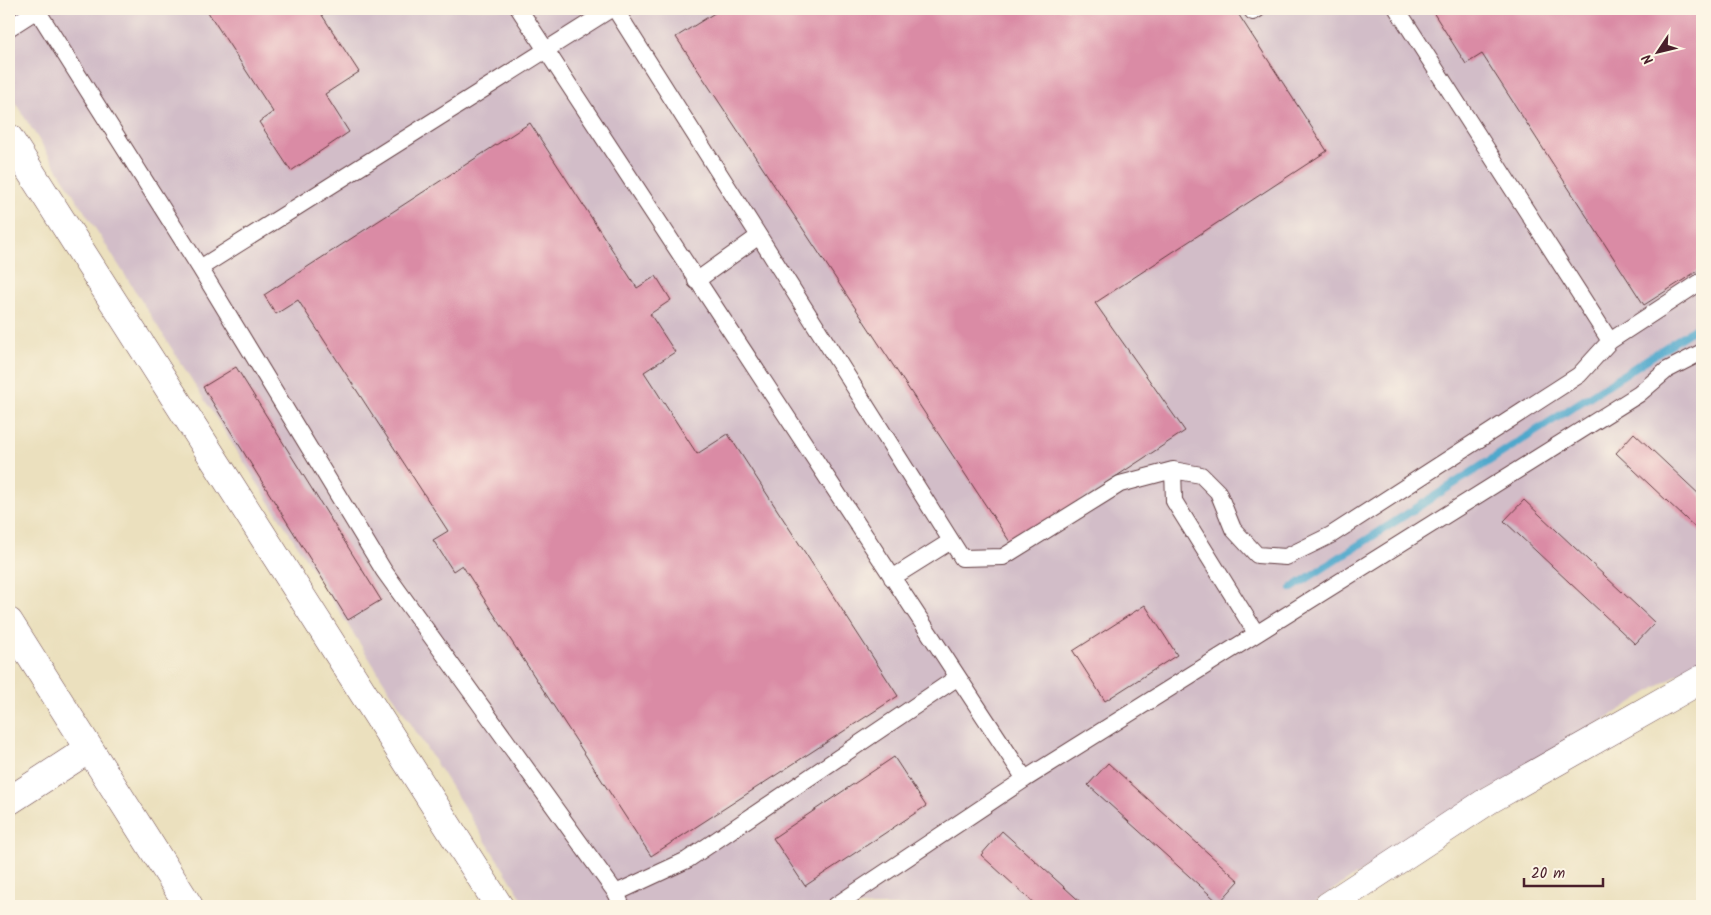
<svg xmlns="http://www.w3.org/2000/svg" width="1711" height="915" viewBox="0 0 1711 915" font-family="Kalam,sans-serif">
<rect width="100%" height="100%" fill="#fcf5e5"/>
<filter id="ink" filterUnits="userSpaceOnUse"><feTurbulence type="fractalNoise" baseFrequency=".02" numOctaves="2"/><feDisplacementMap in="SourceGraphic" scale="10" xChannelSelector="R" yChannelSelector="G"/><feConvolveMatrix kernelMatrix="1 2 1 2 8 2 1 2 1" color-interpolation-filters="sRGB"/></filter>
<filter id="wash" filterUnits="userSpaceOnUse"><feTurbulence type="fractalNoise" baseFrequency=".0096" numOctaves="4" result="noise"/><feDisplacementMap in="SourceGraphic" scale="20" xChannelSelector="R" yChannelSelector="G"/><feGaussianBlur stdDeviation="1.12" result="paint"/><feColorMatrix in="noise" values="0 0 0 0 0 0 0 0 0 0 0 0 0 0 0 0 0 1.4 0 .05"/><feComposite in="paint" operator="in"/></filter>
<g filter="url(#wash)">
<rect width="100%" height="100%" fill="#ebe0be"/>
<path fill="#d2bdc8" d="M9,9H1702V659L1412,839L1308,906H527L9,93Z"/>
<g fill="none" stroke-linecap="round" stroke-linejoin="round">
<path stroke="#4fa8cc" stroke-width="8" d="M1292,588L1702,324"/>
</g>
<g id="blocks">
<path fill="#da8ba5" d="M206,9H318L359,72L325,94L349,132L291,171L259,122L273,112Z
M721,9H1235L1327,151L1095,303L1185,431L1012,545L676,37Z
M1431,9H1702V268L1644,305L1482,54L1466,64Z
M530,123L637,288L656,276L671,300L650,314L675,352L644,372L697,454L728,434L898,696L651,856L462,565L453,571L433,540L448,531L298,300L276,314L264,295Z
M236,367L381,600L348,620L203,387Z
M1634,433L1702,497V534L1616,453Z
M1524,500L1655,623L1635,644L1504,521Z
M1145,605L1177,655L1105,701L1073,651Z
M894,757L926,806L805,886L773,838Z
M1108,763L1239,881L1219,903L1088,785Z
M1002,831L1085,906H1037L981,855Z"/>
</g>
</g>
<g filter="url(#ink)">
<use href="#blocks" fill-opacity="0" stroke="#623c41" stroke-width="1"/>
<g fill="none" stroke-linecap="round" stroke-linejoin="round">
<g stroke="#623c41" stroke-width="18">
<path id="service" d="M519,9L1025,779
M615,9L759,236
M1251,9L1253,12L1258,9
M1397,9L1610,341L1702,281
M9,28L37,10L200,268L384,571L616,893L622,906
M200,268L611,9
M696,281L759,236L962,558L1003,557L1120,484L1173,470
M892,578L951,541
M1256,633L1174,501L1173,470L1201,475L1218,492L1233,529L1257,555L1286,557L1331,535L1579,375L1610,341
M616,893L687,860L958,677
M835,906L1025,779L1639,394L1667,370L1702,352"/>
</g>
<g stroke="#623c41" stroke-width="29">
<path id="minor" d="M9,138L499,906
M9,801L89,749
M1328,906L1489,800L1702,679"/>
</g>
<g stroke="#623c41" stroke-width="29">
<path id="tertiary" d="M9,622L189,906"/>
</g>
<use href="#service" stroke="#fff" stroke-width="16"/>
<use href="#minor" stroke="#fff" stroke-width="28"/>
<use href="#tertiary" stroke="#fff" stroke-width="28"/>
</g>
</g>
<rect width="1711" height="915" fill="none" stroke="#fcf5e5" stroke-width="30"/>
<g transform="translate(1658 52) rotate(235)" stroke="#fcf5e5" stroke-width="4" paint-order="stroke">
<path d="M0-4L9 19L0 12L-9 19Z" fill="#4a1f2b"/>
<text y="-8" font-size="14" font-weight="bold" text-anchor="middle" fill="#4a1f2b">N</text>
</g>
<path d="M1524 878v8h79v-8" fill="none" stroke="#4a1f2b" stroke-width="2.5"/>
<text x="1531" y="878" font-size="15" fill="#4a1f2b" stroke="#fcf5e5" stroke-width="4" paint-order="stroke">20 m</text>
</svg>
